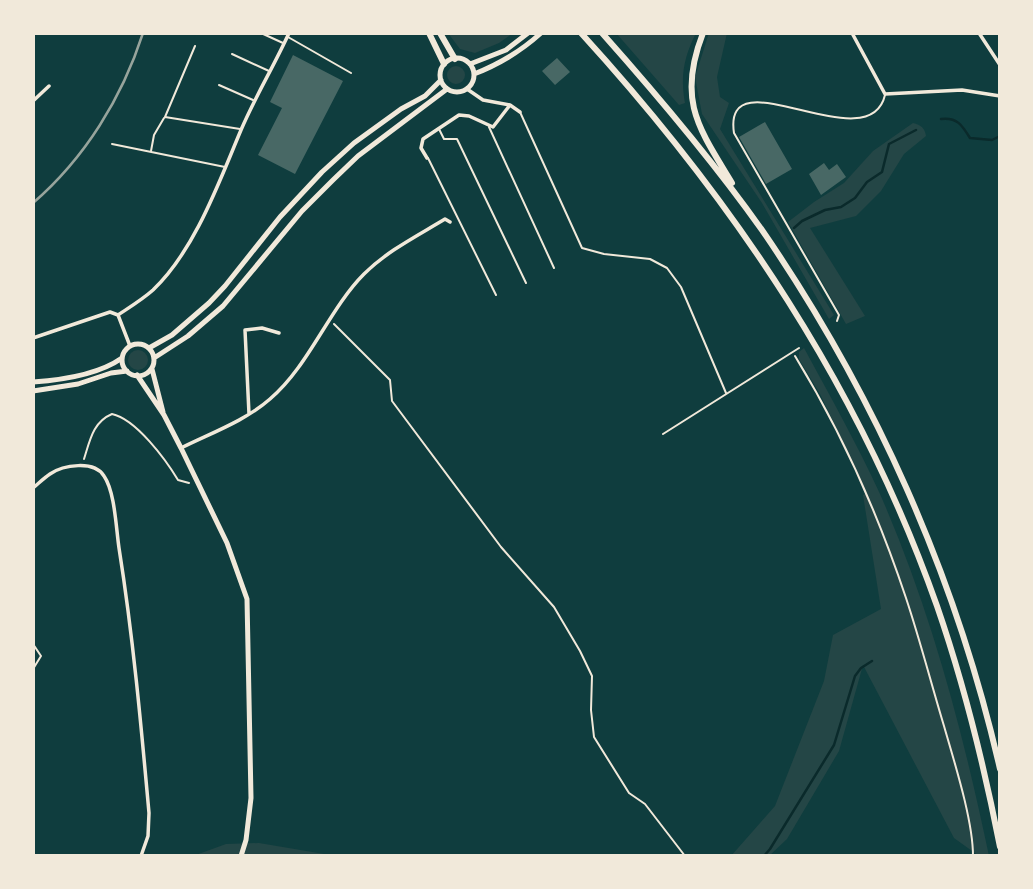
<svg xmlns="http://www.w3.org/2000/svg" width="1033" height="889" viewBox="0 0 1033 889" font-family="Lora,serif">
<rect width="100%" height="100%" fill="#0f3d3e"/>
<path fill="#244646" d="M448,33H513L499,43L475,53L460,49Z
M616,33H696C684,57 680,76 685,103L679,105Z
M709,33H727L717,77L720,97L729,103L720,129L834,315L829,319L762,203L702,114L695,77Z
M447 75a9 9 0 1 1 18 0a9 9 0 1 1-18 0Z
M913,123C921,125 925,128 926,136L904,154L881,191L856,216L810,228L865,316L846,324L788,222L814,202L844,183L873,151Z
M804,348C830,396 857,444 880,494C931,610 963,732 989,856H979L954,838L863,665L839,751L787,839L769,856H731L775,806L824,681L833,635L881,609L863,495L867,493L820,394L799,359V352Z
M128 360a10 10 0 1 1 20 0a10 10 0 1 1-20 0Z
M259,843L336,856H193L226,844Z"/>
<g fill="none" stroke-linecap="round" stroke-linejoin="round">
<path stroke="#0a2a2b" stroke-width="2.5" d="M941,119C957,117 962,125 970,138L992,140L1000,136
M794,228L802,221L825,210L841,207L855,198L867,182L882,172L889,144L916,130
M764,856L770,849L834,745L855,676L861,668L872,661"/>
</g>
<path fill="#486865" d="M293,55L343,81L295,174L258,155L282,108L270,102Z
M557,58L570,72L555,85L542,71Z
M765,122L792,169L766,184L739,137Z
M824,163L829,170L837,164L846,177L821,195L809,174Z"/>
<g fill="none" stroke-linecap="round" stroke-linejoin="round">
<path stroke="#f1e9da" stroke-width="2" d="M334,324L390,380L392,401L501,547L554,607L580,651L592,676L591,710L594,737L629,793L645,804L685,856
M795,356C841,431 878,514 906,598C920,640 931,683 944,726C954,761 973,820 973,856
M84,459C90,440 93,422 112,414C136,419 166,460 178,480L189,483
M33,644L41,656L33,669"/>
<path stroke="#f1e9da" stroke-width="2" d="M261,33L283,43
M288,37L351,73
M195,46L165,117L240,129
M232,54L269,71
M219,85L253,100
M520,112L582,248L604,254L650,259L667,268L681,287L726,393
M489,127L554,268
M439,129L444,139H457L526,283
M112,144L225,167
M151,151L154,135L164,118
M428,158L496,295
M837,321L839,315L734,133C722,53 869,163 885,95
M663,434L799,348"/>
<path stroke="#f1e9da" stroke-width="3.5" d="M852,33L885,94L962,90L1000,96
M979,33L1000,65
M467,89L483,100L510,105L520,112
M33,101L49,86
M427,158L421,148L423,139L459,115L469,116L493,127L510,105
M33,338L110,312L118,315
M130,346L118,315C130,307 143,299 153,290C195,250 219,182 241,130C255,97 274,66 289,33
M249,414L245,330L262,328L279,333
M181,448C211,433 245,421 270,399C309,366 329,309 364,274C387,251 417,236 445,219L450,222
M33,488C39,483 44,478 50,474C63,465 94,460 104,476C115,492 116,528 119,548C133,636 141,724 149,813L148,836L141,856"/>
<path stroke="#f1e9da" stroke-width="5" d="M440 75a17 17 0 1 1 34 0a17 17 0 1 1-34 0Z
M470,64L506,50L528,33
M474,74C500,64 520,52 541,33
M122 360a16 16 0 1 1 32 0a16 16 0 1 1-32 0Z
M149,348L172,335L209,303L225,286L280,217L322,172L354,143L401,109L425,96L441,80
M154,358L188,336L223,306L302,211L333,180L358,156L447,89
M152,369L163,412
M137,375L164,415L181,448L227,543L247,599L251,798L246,840L241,856
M33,382C62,380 98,375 122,358
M33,391L78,384L111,373L127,371"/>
<path stroke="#f1e9da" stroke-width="6" d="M429,33L444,64
M440,33L455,59
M581,33C736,203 860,388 937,606C964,684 984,765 1000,847
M602,33C658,96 713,161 762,230C874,393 956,576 1000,769
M703,33C677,100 698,127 732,183"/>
<path stroke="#97a49c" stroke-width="2.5" d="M33,203C85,158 122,98 143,33"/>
</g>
<rect width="1033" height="889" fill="none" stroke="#f1e9da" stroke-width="70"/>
</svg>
